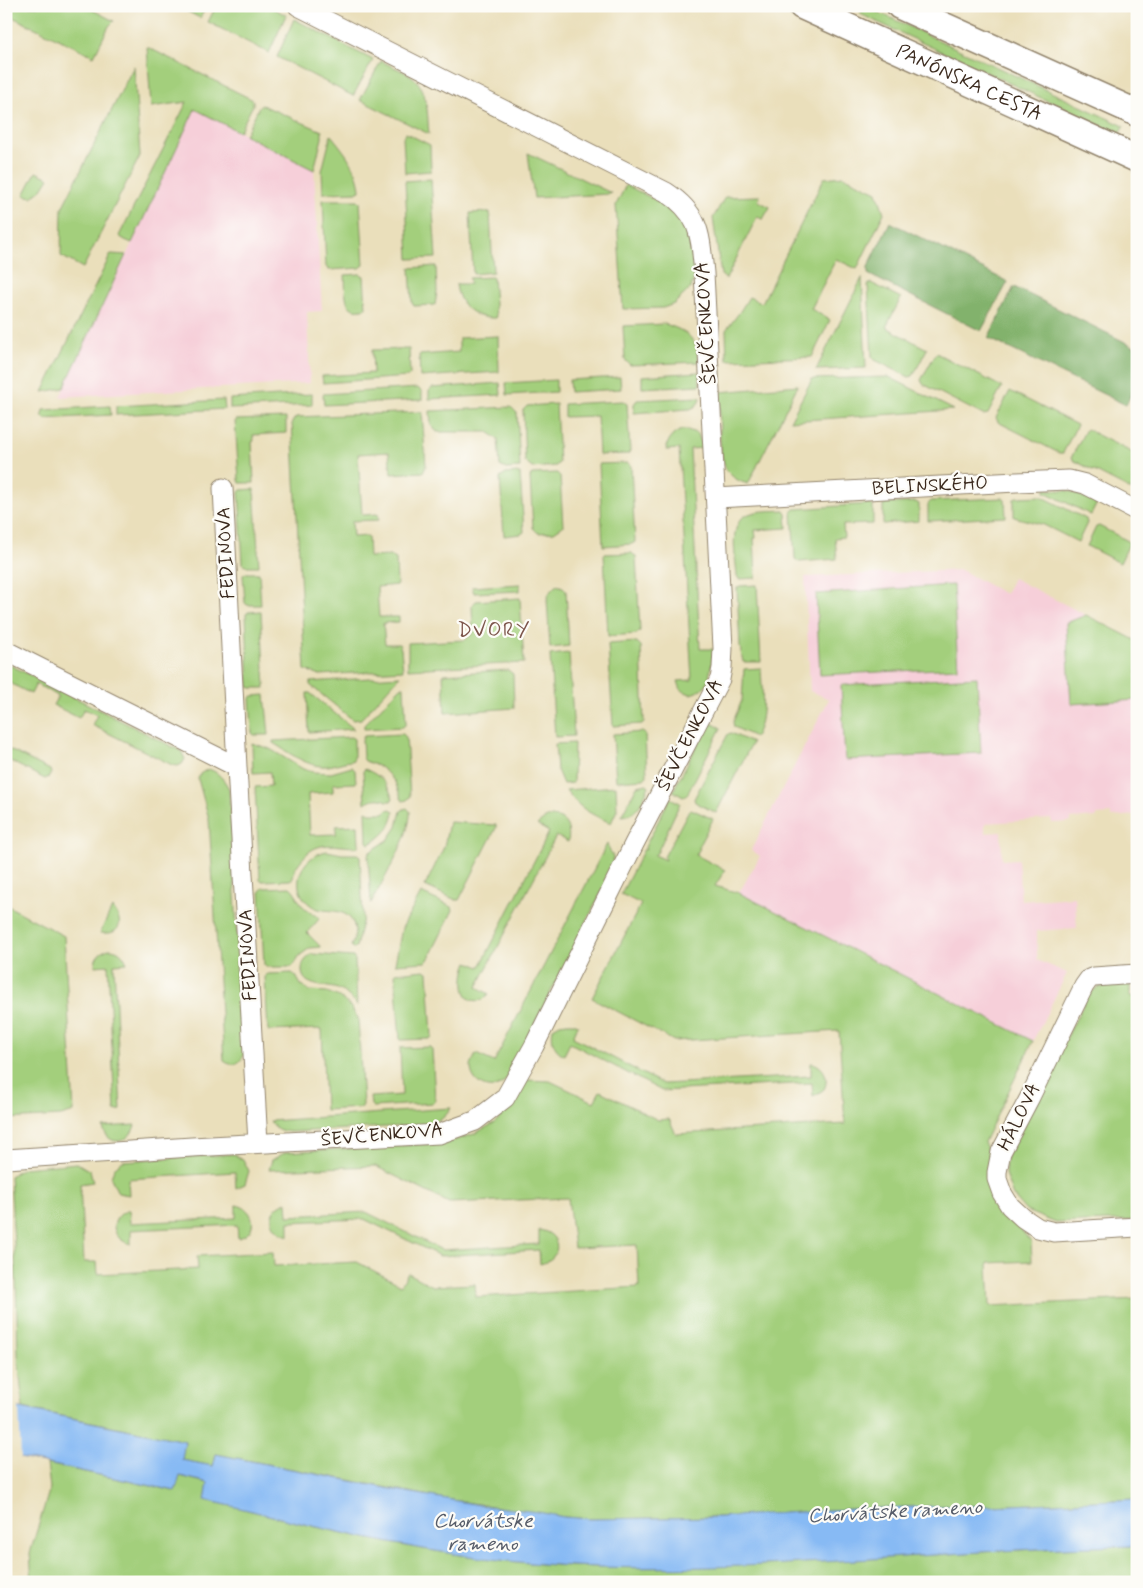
<svg xmlns="http://www.w3.org/2000/svg" width="1143" height="1588" viewBox="0 0 1143 1588" font-family="Mynerve,sans-serif">
<rect width="100%" height="100%" fill="#fdfcf7"/>
<filter id="ink" filterUnits="userSpaceOnUse"><feTurbulence type="fractalNoise" baseFrequency=".02" numOctaves="2"/><feDisplacementMap in="SourceGraphic" scale="10" xChannelSelector="R" yChannelSelector="G"/><feConvolveMatrix kernelMatrix="1 2 1 2 8 2 1 2 1" color-interpolation-filters="sRGB"/></filter>
<filter id="wash" filterUnits="userSpaceOnUse"><feTurbulence type="fractalNoise" baseFrequency=".0096" numOctaves="4" result="noise"/><feDisplacementMap in="SourceGraphic" scale="20" xChannelSelector="R" yChannelSelector="G"/><feGaussianBlur stdDeviation="1.12" result="paint"/><feColorMatrix in="noise" values="0 0 0 0 0 0 0 0 0 0 0 0 0 0 0 0 0 1.4 0 .05"/><feComposite in="paint" operator="in"/></filter>
<g filter="url(#wash)">
<rect width="100%" height="100%" fill="#eadfbb"/>
<path fill="#f6cfd9" d="M195,108L314,170L322,311L307,312L310,383L60,397Z
M961,570L1005,594L1013,578L1137,641V764H1134L1137,815L1111,817V814L1097,815V817L1071,819V822L1052,823L1051,819L985,823V833L1001,832L1002,860L1018,859L1021,901L1075,897L1077,928L1037,931V960L1067,973L1033,1041L739,893L760,856L751,850L829,699L810,691L805,577Z"/>
<path fill="#a3cf7c" stroke="#6f7c4d" d="M6,6H85L114,21L109,26L94,56L6,14Z
M177,6H207L200,18Z
M216,6H269L286,15L269,53L208,22Z
M865,6L1124,126L1119,134L860,14Z
M294,19L373,60L353,96L277,57Z
M147,47L253,100V105L239,132L195,109L132,243L125,240L119,236L187,102L151,107Z
M381,61C391,66 401,70 410,75C429,88 427,114 429,134L360,100Z
M134,66L140,156L83,268L61,256L62,208Z
M262,105L322,131V138L314,170L245,135L259,107Z
M406,133L430,145L431,171L405,173L403,137Z
M331,135C344,151 359,169 360,191L358,192L323,193L322,171Z
M528,153L611,193L610,194L534,198Z
M36,172L49,178L42,189L32,197L24,195Z
M843,176L877,192L884,213L857,269L836,259L811,309L830,320L812,357L727,360L726,330L739,313L749,297L762,303L824,178Z
M431,179L436,258L409,259L405,181Z
M626,185L661,203L669,209L687,230L692,247L694,277L691,288L674,304L663,308L623,309L616,205Z
M760,196L758,201L770,207L763,219L757,217L726,279L721,275L713,218L725,197Z
M323,200H358L360,202L364,265L360,268L329,270L326,267Z
M490,212L493,272L473,274L470,213Z
M111,254L126,255L64,388L43,392Z
M436,266L437,292L435,305L414,306L412,303L410,268Z
M360,274L364,276L366,308C362,309 358,310 354,309C343,306 346,284 345,275Z
M493,277L496,318C474,319 458,306 456,284H470L469,278Z
M862,278L866,368L816,370Z
M871,283L901,298L886,327L927,349L913,376L909,377L873,359L872,356L868,285Z
M665,324C686,331 697,337 699,362L630,365L625,360L623,326Z
M498,336L499,372L420,377L419,355L459,352V338Z
M409,349L410,375L408,377L323,383L322,376L373,373L372,350Z
M936,353L1002,387L988,414L983,415L923,384L921,380Z
M699,372L700,385L642,388V376Z
M620,377L621,389L570,392L569,380Z
M889,377L954,410L790,421L812,379Z
M556,380V392L507,395L506,383Z
M500,383L501,395L429,399V391L432,388Z
M798,385L748,484C740,482 733,478 728,472C717,458 720,411 720,392Z
M418,388L422,392V400L324,405L323,394Z
M1010,391L1077,425L1063,453H1059L998,422L996,418Z
M312,394V405L230,409V399Z
M700,397C699,404 696,407 690,409L634,413V404L637,400Z
M224,400L225,409L116,415V406Z
M623,401L627,404L630,451L628,454L599,455L597,416L564,417V404Z
M556,404L559,463L556,466L532,468L525,462L523,410L527,406Z
M110,406L111,415L45,419L42,415L43,410Z
M511,407L517,413L520,468L506,469L500,466L498,439L488,432H437L431,425L430,411Z
M422,412L426,466L423,472L391,474L389,452L358,454L362,515L378,514L379,520L352,521L353,537L368,536L369,557L390,556L396,559L397,585L377,587L379,617H399V622L383,623L385,644H399L401,649L403,670L320,675L305,670L292,422L296,417Z
M286,418V433L253,435L254,441L252,442L254,483H240L239,480L235,420Z
M1086,429L1137,455V493L1073,460L1072,456Z
M682,430H688L698,434L703,448L690,449L700,649H713C712,660 711,677 705,686C702,690 695,693 690,694L681,690L678,681L692,680L679,449L666,450C668,439 672,434 682,430Z
M628,463L631,466L635,542L632,544L603,546L599,464Z
M520,473L524,532L521,534L504,536L500,478L506,474Z
M557,473L560,476L563,526L554,532L538,533L533,528L530,478L532,474Z
M254,489L259,566H245L243,564L239,492L241,490Z
M1045,489L1069,491L1097,503L1091,515L1045,492Z
M1041,496L1086,519L1087,523L1078,542L1044,525L1014,517V499L1017,497Z
M1003,498L1005,500L1006,517L928,521V504L931,501Z
M916,502L919,504V521L883,524V505L885,504Z
M870,504L873,506V524L843,525L844,537L835,538L837,559L799,562L795,559L792,512L795,509Z
M784,510L786,513L787,528L755,530L756,538H754L756,578L739,579L737,576C736,556 726,519 752,513C762,510 774,511 784,510Z
M1099,526L1128,541L1129,544L1120,563L1087,546L1096,527Z
M632,553L636,557L640,631L637,634L608,636L604,554Z
M246,573H259L261,605H247L245,603L243,575Z
M520,584V591L474,593L472,587Z
M557,585L563,587L566,590L569,646L550,648L547,599C549,593 551,589 557,585Z
M757,585L761,662H743L740,647L737,588L740,586Z
M953,585L958,668L820,675L816,594Z
M520,598L524,663L408,669V643L465,640L473,633L472,605L476,601Z
M261,611L265,688H252L249,687L246,614L248,612Z
M1086,615L1137,641V700L1071,704L1066,623Z
M637,642L641,646L644,722L642,724L613,726L608,644Z
M569,653L574,736L555,737L550,655Z
M6,663L181,751L185,759L182,764L178,766L172,765L92,725L97,715L84,709L79,718L53,705L58,696L36,684L31,694L6,681Z
M761,668C762,691 766,717 755,737L734,727L733,722L742,700L744,669Z
M508,670L513,674L514,708L445,713L443,674Z
M400,676L361,719L353,720L310,685V682Z
M977,677L981,753L845,760L841,685Z
M401,687H404L406,724L403,727L364,729V725Z
M307,693H310L354,729L309,732Z
M265,695L269,735H254L252,733L250,698L253,696Z
M709,722L721,728L687,795L683,797L673,791Z
M642,732L645,734L647,776L644,779L616,781L613,734Z
M731,733L752,743L716,813L695,802L694,799L728,734Z
M403,734L406,737L410,797L407,800L403,801L401,798L395,782L387,773L380,767L365,761L363,758L362,739L364,736Z
M351,737L354,739V758L352,761C344,761 336,765 328,766C308,768 290,753 273,743V741Z
M252,743L270,749L303,769L313,772L331,773L352,767L355,770L356,783L333,784V792L308,794L310,835L336,834V826L358,825L359,845L357,847C337,847 319,839 304,857C298,864 294,868 293,878L290,880L262,881L260,879L255,787L271,786L270,772L253,773Z
M574,743L573,783L563,784L557,770L555,744Z
M6,748L50,770L51,773L49,777L45,779L6,759Z
M208,769C218,771 225,781 229,789L244,1053C242,1063 233,1068 224,1061L209,819L198,779L200,774Z
M365,769C381,776 386,782 393,798L391,801H387C381,797 370,799 365,803L363,771Z
M647,784L649,786C642,801 639,815 621,816L637,786Z
M616,786L617,810L611,823C591,814 579,809 566,790Z
M670,798L680,803L657,853L654,855L665,860L664,857L689,810L691,809L713,819L698,847L700,848L696,855L725,870L715,886L739,893L1033,1041L984,1142L990,1155L988,1166L989,1176L998,1202L1031,1242L1032,1261L988,1263L990,1306L1137,1299V1499L992,1506H937L829,1510L720,1517L590,1519L564,1517L445,1499L216,1454L213,1466L181,1460L185,1441L23,1408L18,1355L16,1276L10,1176L23,1168L77,1163L90,1171L93,1182L80,1184L84,1262H97L98,1274L198,1269L197,1256L273,1252L274,1266L357,1262L401,1285L408,1273L433,1286L475,1284L476,1297L639,1287L637,1245L574,1248L568,1198L449,1203L375,1166L269,1170L272,1160L286,1152L446,1143L474,1134L494,1123L512,1107L526,1080L550,1081L594,1102L600,1091L658,1120L669,1119L676,1134L845,1124L839,1031L674,1041L592,998L641,904L621,894L644,849L646,850L645,847Z
M407,808L410,811C412,834 382,882 371,903L368,855L370,852L388,840L397,827L401,811L404,809Z
M391,809L394,812C392,827 383,837 369,844L367,842L366,811L370,813H384L387,810Z
M547,817C564,816 571,825 568,842L556,836L477,987L489,994L483,1000C459,1006 462,975 468,962L480,967L549,832L537,825Z
M449,822L496,825V828L459,900H456L425,886L444,847Z
M607,844L613,857L612,871L507,1078C496,1095 473,1087 471,1069C470,1064 474,1059 476,1054L494,1062Z
M327,851L342,854H357L360,856L363,918L356,947L354,949L351,946C356,937 357,925 349,917C338,907 324,914 312,906C287,890 300,856 327,851Z
M290,887C294,890 295,893 297,897C302,907 309,913 319,917V919L307,933L320,946V947L310,948L299,956L295,964L292,967H266L264,965L260,891L263,888Z
M421,893L452,907L453,910L428,960L425,962L395,964L402,928Z
M6,905L64,936L74,1112L61,1116L6,1119Z
M112,908C119,914 124,927 113,932C109,934 104,933 100,933Z
M109,949C119,949 123,954 127,963L114,964L121,1110L115,1111L108,965L95,966C95,956 100,952 109,949Z
M312,954L353,957L355,960L357,1006C353,999 347,994 340,990C327,984 302,989 302,970C302,962 306,959 312,954Z
M425,970L428,972L432,1037L429,1039L400,1040L395,973Z
M292,973L296,976L301,985L310,991L327,992L339,997L349,1005L358,1018L363,1105L361,1108L325,1110L322,1029L268,1031L265,977L267,974Z
M1130,984V997L1137,996V1220L1056,1223L1026,1211L1013,1196L1005,1174L1006,1158L1088,995L1098,987Z
M567,1023H573L578,1025L573,1037L663,1084L811,1076V1063C823,1064 830,1078 824,1089C821,1092 817,1094 813,1096L812,1083L662,1091L570,1043L564,1055C553,1049 551,1040 553,1028L560,1024Z
M430,1047L432,1049L435,1100L433,1103L373,1107L371,1105L370,1097L402,1095L400,1048Z
M451,1108C445,1118 437,1124 425,1125L290,1132C281,1131 275,1129 270,1121Z
M135,1125C130,1144 108,1148 103,1127Z
M234,1154L244,1161L249,1171L245,1184L236,1188L235,1172L128,1179L129,1195L118,1193L111,1178L114,1168L123,1161Z
M287,1202L288,1216L366,1212L442,1250L539,1244V1230C562,1233 563,1259 540,1264L539,1250L440,1256L364,1219L289,1222V1236C268,1231 265,1209 287,1202Z
M236,1205C256,1208 259,1234 238,1238L237,1225L131,1230V1244C110,1239 108,1217 129,1210L130,1223L236,1218Z
M47,1464L175,1491L180,1476L208,1483L206,1500C252,1510 297,1523 343,1533C418,1550 495,1562 572,1566C760,1574 948,1548 1137,1546V1582H32L30,1553L50,1488Z"/>
<path fill="#82b26c" stroke="#5e6e45" d="M890,222L1008,282L981,331L868,274V267Z
M1014,287L1137,348V382L1126,405L988,338Z"/>
<path fill="#87baf4" stroke="#617289" d="M6,1405L185,1441L182,1460L213,1466L216,1454L396,1490L480,1505L538,1512L564,1517L590,1519L720,1517L829,1510L937,1506H992L1137,1499V1546C948,1548 760,1575 571,1566C495,1562 418,1550 343,1533C297,1523 251,1510 205,1500L208,1483L180,1476L175,1491L6,1455Z"/>
<path fill="#eadfbb" d="M6,1402L19,1405L21,1461L6,1458Z"/>
</g>
<g filter="url(#ink)">
<g fill="none" stroke-linecap="round" stroke-linejoin="round">
<g stroke="#92846c" stroke-width="21">
<path id="street" d="M223,488L237,767L258,1143
M716,498L1016,482L1069,480L1085,484L1137,511
M6,651L237,767
M1137,974L1094,977L1089,979L1084,986L1030,1097L1001,1152L997,1172V1179L1002,1193L1010,1206L1023,1218L1038,1228L1054,1232L1137,1227
M6,1159L192,1147L439,1134L475,1121L505,1098L534,1046L634,844L720,679L722,668L723,648L704,273C700,235 701,215 666,192L298,6"/>
</g>
<g stroke="#92846c" stroke-width="29">
<g id="secondary">
<path id="s1" d="M802,6L1137,159"/>
<path d="M900,6L1137,113"/>
</g>
</g>
<use href="#street" stroke="#fff" stroke-width="19"/>
<use href="#secondary" stroke="#fff" stroke-width="26"/>
</g>
</g>
<g text-anchor="middle" dominant-baseline="central" stroke-width="4.5" stroke-linejoin="round" paint-order="stroke">
<g font-size="19" fill="#3b2a1e" stroke="#fdfcf7">
<text stroke="none"><textPath href="#s1" startOffset="184">PANÓNSKA CESTA</textPath></text>
<text transform="translate(706 323) rotate(-94)">ŠEVČENKOVA</text>
<text transform="translate(930 486) rotate(-3)">BELINSKÉHO</text>
<text transform="translate(226 553) rotate(-93)">FEDINOVA</text>
<text transform="translate(690 735) rotate(-63)">ŠEVČENKOVA</text>
<text transform="translate(248 955) rotate(-93)">FEDINOVA</text>
<text transform="translate(1019 1117) rotate(-64)">HÁLOVA</text>
<text transform="translate(382 1135) rotate(-5)">ŠEVČENKOVA</text>
</g>
<g font-size="20" font-style="italic" fill="#565c69" stroke="#fdfcf7">
<text transform="translate(895 1512) rotate(-3)">Chorvátske rameno</text>
<text x="483" y="1521">Chorvátske<tspan x="483" dy="23">rameno</tspan></text>
</g>
<g font-size="21" letter-spacing="1" fill="#7d564c" stroke="#fdfcf7">
<text x="494" y="630">DVORY</text>
</g>
</g>
<rect width="1143" height="1588" fill="none" stroke="#fdfcf7" stroke-width="25"/>
</svg>
